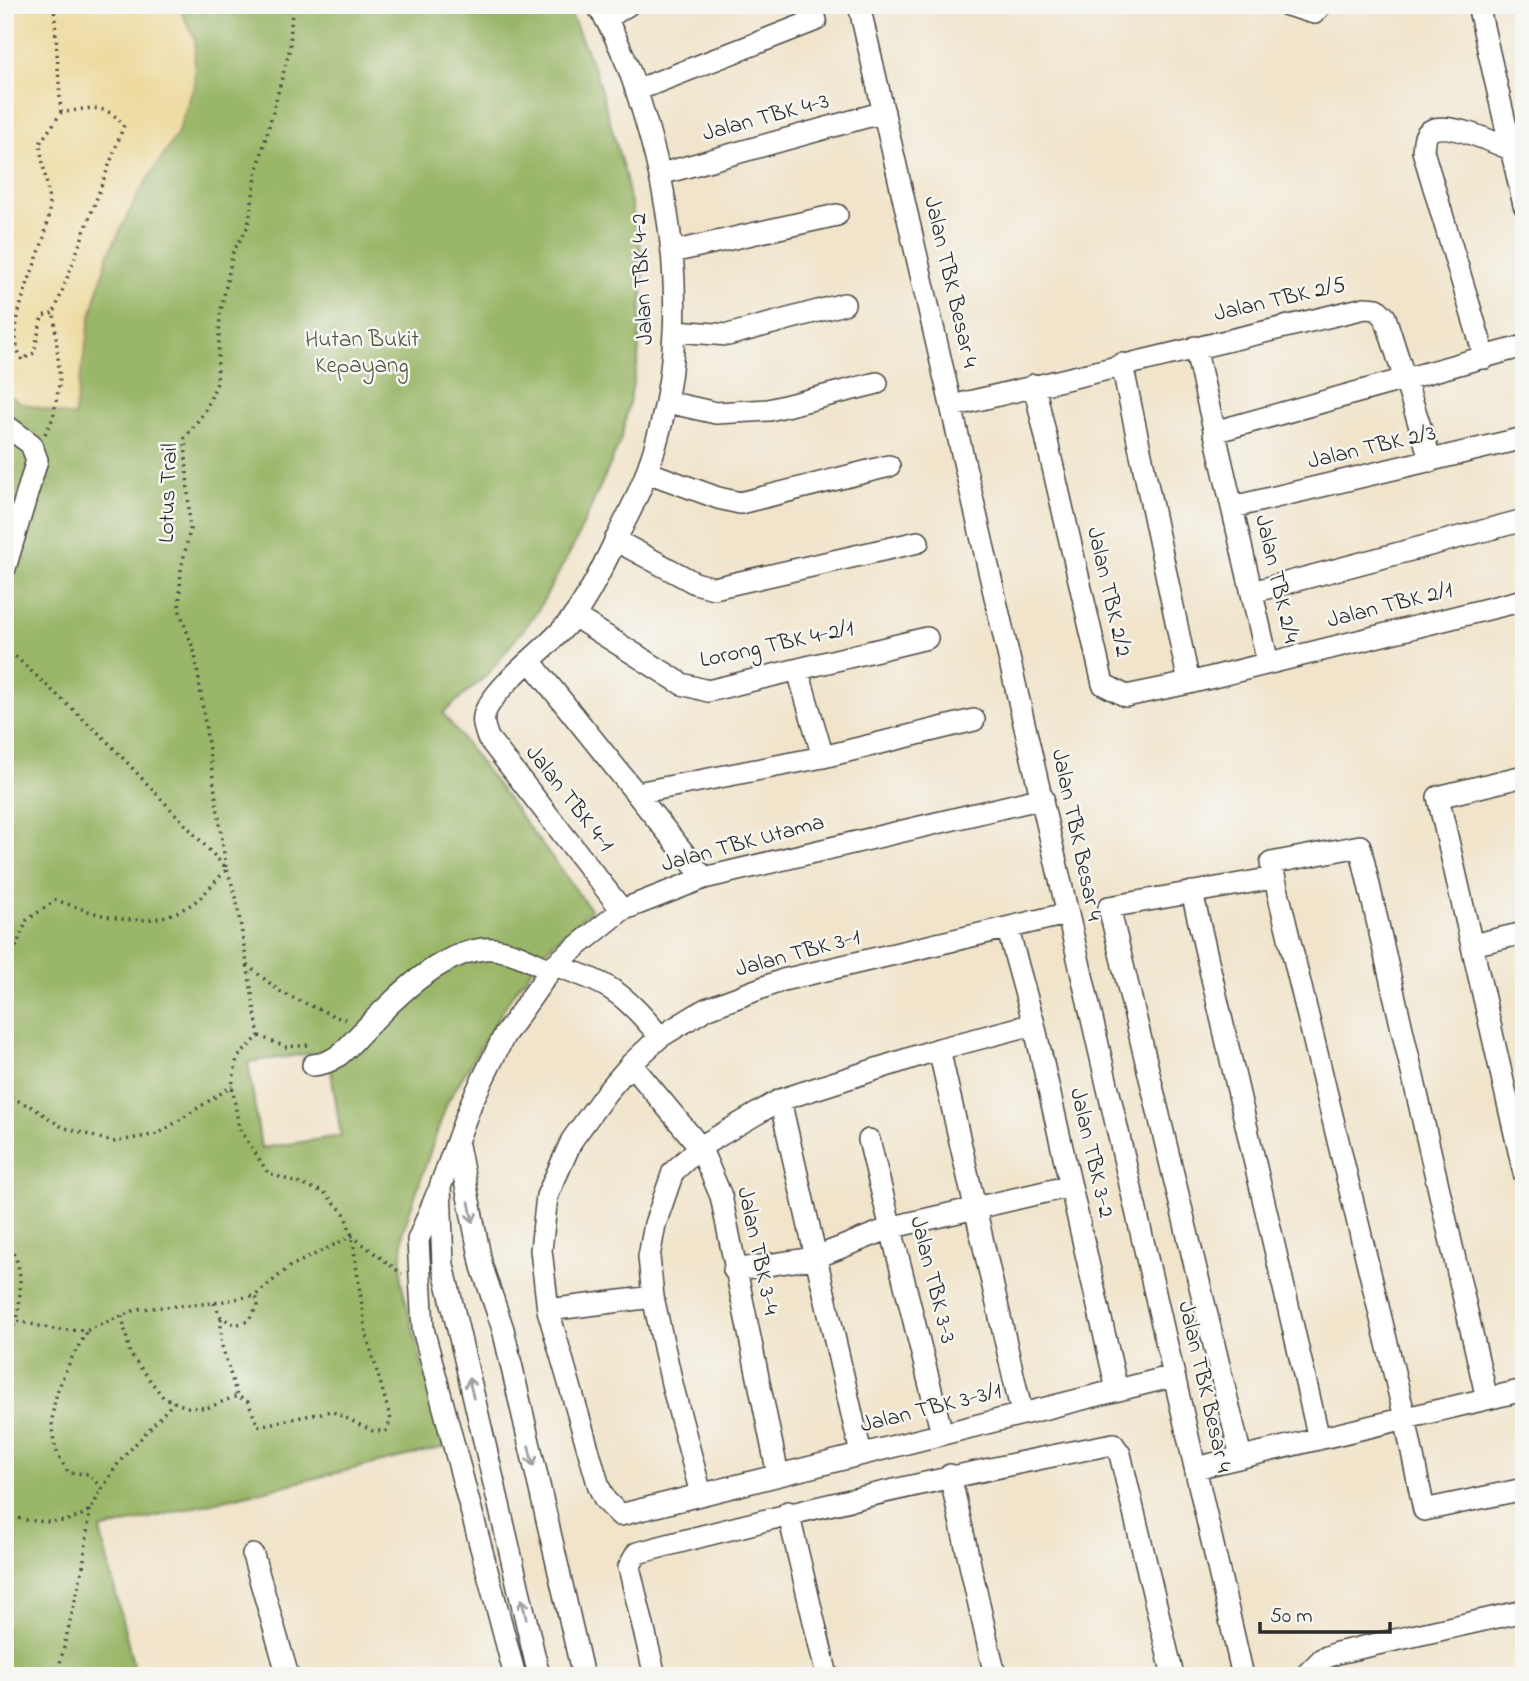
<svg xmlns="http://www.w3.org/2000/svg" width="1529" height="1681" viewBox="0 0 1529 1681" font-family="'Indie Flower',sans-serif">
<rect width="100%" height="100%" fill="#f6f6f2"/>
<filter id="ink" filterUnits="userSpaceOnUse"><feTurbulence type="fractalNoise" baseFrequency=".0143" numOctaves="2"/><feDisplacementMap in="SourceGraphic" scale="14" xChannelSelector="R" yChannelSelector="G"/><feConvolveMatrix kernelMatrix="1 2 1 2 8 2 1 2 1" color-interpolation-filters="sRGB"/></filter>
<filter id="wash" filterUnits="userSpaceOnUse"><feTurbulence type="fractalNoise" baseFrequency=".00686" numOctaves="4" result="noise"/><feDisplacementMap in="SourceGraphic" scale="28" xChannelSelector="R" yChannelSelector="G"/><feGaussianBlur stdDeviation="1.57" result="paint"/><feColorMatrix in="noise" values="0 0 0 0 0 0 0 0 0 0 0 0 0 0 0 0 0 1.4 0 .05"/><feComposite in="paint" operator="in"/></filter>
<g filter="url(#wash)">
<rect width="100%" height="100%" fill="#f1e4cb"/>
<path fill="#9ab668" stroke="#62704a" stroke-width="2" fill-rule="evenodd" d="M178,5H567L596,73L625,175L644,265L638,360L621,440L575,543L537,612L488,674L443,713L591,910L551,945L512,995L447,1103L403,1231L401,1282L444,1447L100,1530L136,1676H5V392L21,403L90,319L108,255L137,196L195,39ZM328,1051L341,1136L261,1148L248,1062Z"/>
<path fill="#eeda9e" stroke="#8c8264" stroke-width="2" d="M5,5H178L195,39L194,86L177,134L137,196L108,255L90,319L74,417L21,403L5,392Z"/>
</g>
<g filter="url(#ink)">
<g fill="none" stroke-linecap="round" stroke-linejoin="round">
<g stroke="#494743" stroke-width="24">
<path id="minor" d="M597,5C621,41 634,81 646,122C685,253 690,398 624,523C609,553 594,588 574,616C550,648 507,674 487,708C481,719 484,727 488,738L622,910
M859,5L1243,1676
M1287,5L1314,13L1321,5
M1478,5L1524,205
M606,19L628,5
M637,90L816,20
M661,174L884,112
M672,252L837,215
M676,331L728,335L844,304
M1195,347L1268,663
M1485,358L1423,151C1424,144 1423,135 1430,131C1447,119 1505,147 1524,155
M1122,364L1189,683
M1034,385L1103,684L1126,696L1189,683L1524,600
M667,402L716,413L769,410L877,383
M952,406L1365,308L1377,309L1385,317L1431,461
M5,425L31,444L37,460L5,568
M1214,432L1524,346
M647,472L718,498L740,503L889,466
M1233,507L1524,438
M615,540L695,583L714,588L918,542
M1252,592L1524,520
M574,616L682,684L708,691L927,638
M530,661L704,878
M798,671L823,757L974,720
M1524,776L1438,797L1524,1173
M637,793L823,757
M1192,892L1319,1439
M1066,914L783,980L706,1009L660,1037L631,1064L606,1093L572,1140L547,1196L541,1250L548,1310L599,1487L605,1500L620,1515L1174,1376
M1008,930L1034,1024L1117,1390
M1472,945L1524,933
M554,965C609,984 623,991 660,1037
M939,1049L1022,1414
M631,1064L700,1147L721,1196L778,1475
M313,1065C338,1063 347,1047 364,1030C395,998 436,955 483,949C505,947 530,960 549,970
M780,1100L861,1454
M869,1140L942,1434
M458,1145L482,1267L503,1329L583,1676
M437,1194L418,1240L423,1329L515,1676
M734,1270L814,1258L893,1227L1071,1186
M548,1310L653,1297
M1487,1399L1360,846L1271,863L1405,1418L1424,1510L1524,1489
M1241,1457L1109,907L1274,878
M1196,1468L1524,1390
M950,1475L995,1676
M701,1494L673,1388L653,1297L649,1257L655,1224L673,1172L700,1147L780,1100L939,1049L1034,1024
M788,1512L827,1676
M253,1555L288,1676
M539,1676L443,1265L440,1187L472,1101L504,1036L554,965L622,910L704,878L1043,798
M655,1676L629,1567L637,1553C795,1511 953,1475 1113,1444L1120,1454L1173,1676
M1305,1676L1322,1659L1337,1653L1524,1611"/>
</g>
<path stroke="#494743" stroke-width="3.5" stroke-dasharray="2 5" stroke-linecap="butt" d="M54,5L61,113
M282,5L291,13
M45,434L53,418L60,380L54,313L124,125C104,102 89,108 61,113L40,143C42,165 50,191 49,213C45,258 0,321 22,360L34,353L42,316L54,313
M5,647L105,739L227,869L236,897L259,1036L237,1058L232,1086L239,1128L268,1173L324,1192L344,1213L352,1236L366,1333L391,1420L386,1431H373L331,1411L258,1426L248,1402L237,1396L221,1343V1317
M226,867L195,654L179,609L181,569L190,530L185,438L205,411L217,383L220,315L233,252L248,226L257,171L290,48L292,5
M247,965L282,993L341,1019H350
M5,973L27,920L56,900C101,916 142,932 187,907C202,899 215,881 227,869
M259,1036L286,1047L310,1045
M5,1095L32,1107L62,1127L113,1142L158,1134L232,1086
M5,1242C26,1263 20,1293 17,1321L58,1330H88L138,1309L214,1303L256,1295L289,1267L352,1236L402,1274
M214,1303L221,1317L235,1325L248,1321L258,1305L256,1295
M122,1316L130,1354L163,1397L186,1407L207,1408L237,1396
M5,1321H17
M5,1337L17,1321
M102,1489L119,1462L174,1402
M5,1516C31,1521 70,1529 91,1508C95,1504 98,1494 102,1489L89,1474L69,1473C33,1425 62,1373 88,1330
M57,1676L83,1567L90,1510"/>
<use href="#minor" stroke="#fff" stroke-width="21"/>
</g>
<defs><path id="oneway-shaft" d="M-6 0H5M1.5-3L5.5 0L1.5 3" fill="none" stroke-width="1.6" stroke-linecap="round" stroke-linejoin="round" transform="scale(1.75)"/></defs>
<g stroke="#a0a0a0">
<use href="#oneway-shaft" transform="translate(471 1212) rotate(79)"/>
<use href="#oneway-shaft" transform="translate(471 1388) rotate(-103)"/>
<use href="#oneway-shaft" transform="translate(531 1456) rotate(77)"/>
<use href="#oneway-shaft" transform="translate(524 1609) rotate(-103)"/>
</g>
</g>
<g text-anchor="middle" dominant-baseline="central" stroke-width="5" stroke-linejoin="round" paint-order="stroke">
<g font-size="23" fill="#2b2b2b" stroke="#f6f6f2">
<text transform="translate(766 118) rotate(-15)">Jalan TBK 4-3</text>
<text transform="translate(643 279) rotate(-93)">Jalan TBK 4-2</text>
<text transform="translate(950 282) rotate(77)">Jalan TBK Besar 4</text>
<text transform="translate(1280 300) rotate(-13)">Jalan TBK 2/5</text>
<text transform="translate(1372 448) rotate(-13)">Jalan TBK 2/3</text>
<text transform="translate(169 493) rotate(-88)">Lotus Trail</text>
<text transform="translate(1276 579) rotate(77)">Jalan TBK 2/4</text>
<text transform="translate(1108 592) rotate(77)">Jalan TBK 2/2</text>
<text transform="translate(1390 606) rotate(-14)">Jalan TBK 2/1</text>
<text transform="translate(777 645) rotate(-12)">Lorong TBK 4-2/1</text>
<text transform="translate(569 799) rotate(52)">Jalan TBK 4-1</text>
<text transform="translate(1076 835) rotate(78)">Jalan TBK Besar 4</text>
<text transform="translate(743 844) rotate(-15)">Jalan TBK Utama</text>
<text transform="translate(798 954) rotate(-15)">Jalan TBK 3-1</text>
<text transform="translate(1091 1153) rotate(77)">Jalan TBK 3-2</text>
<text transform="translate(757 1251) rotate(78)">Jalan TBK 3-4</text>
<text transform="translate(932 1280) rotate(76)">Jalan TBK 3-3</text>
<text transform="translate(1204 1387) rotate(77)">Jalan TBK Besar 4</text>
<text transform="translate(931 1409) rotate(-14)">Jalan TBK 3-3/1</text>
</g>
<g font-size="23" fill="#51563e" stroke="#f6f6f2">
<text x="362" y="340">Hutan Bukit<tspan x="362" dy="26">Kepayang</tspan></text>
</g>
</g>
<rect width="1529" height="1681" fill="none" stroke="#f6f6f2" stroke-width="28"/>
<path d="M1260 1622v10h130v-10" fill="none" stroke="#2b2b2b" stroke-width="3.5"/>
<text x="1270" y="1622" font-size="21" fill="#2b2b2b" stroke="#f6f6f2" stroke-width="5" paint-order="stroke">50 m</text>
</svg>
